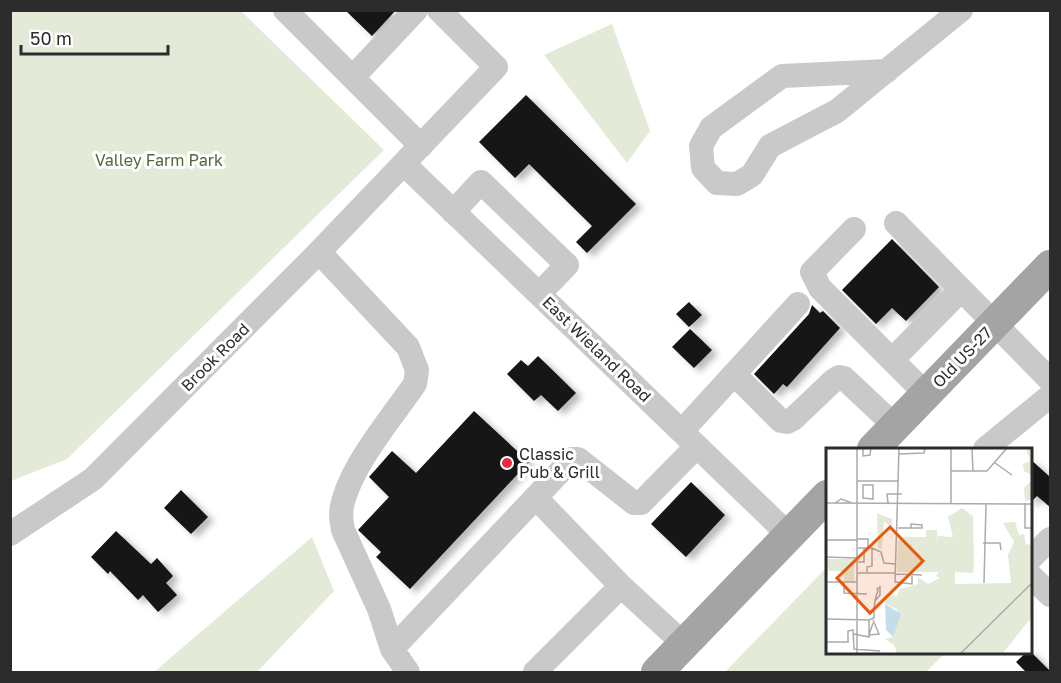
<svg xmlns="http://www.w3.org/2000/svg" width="1061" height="683" viewBox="0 0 1061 683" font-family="'Golos Text',sans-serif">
<defs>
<filter id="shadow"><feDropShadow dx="6" dy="4" stdDeviation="3" flood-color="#0004"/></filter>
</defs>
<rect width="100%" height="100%" fill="#fff"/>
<path fill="#e3ead8" d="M11,10L241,11L384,150L67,459L11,481Z
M612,24L650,131L627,163L544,55Z
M312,537L334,591L257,672H154Z
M827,567V652H946L926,672H725Z"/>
<path fill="#131313" filter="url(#shadow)" d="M345,10H396L372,36Z
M526,95L636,204L587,253L576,242L592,226L529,164L515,178L479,142Z
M892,239L939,287L906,321L892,308L876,324L842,290Z
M689,302L702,315L689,327L676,314Z
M812,305L820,313L823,311L840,328L787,387L783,384L774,394L754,374L809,314Z
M690,329L712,350L694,368L672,347Z
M538,356L576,393L558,411L541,395L534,401L507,374L521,360L528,366Z
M474,411L529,462L410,589L376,557L381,552L358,530L389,497L369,477L392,451L416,473Z
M1029,458L1050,477V507L1037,496L1029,504Z
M691,482L725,515L686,557L651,524Z
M181,490L208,517L191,534L164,508Z
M116,531L151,564L157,558L173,576L166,583L177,595L158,612L143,595L138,600L110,571L108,574L91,557Z
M1029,650L1050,671V672H1026L1016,662Z"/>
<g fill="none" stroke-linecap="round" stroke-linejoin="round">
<path stroke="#c9c9c9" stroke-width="24" d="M285,10L421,146
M887,71L782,76L711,128L701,146L703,168L717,183L737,184L752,175L770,146L837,111L961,10
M353,77L416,10
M404,164L789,535
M453,212L481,182L567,265L539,294
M896,223L1050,380
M854,229L812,272L820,288L926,394
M319,252L408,347L417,370L415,384C392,417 353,463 343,502C340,512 341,520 343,530L379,609L392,649L408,672
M892,360L961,290
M734,374L781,421L787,422L793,419L834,380L839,377L844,378L895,426
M682,431L798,304
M985,449L1050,396
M536,498L621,586
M10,534L93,479L319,252L496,67L439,10
M1030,559L1050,539
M1030,575L1050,595
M392,649L572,459H578L634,503H641L697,446
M535,672L621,586L684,644"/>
<path stroke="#a4a4a4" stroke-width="32" d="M873,449L1050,266
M657,672L827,496"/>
</g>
<circle fill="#e8293e" stroke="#fff" stroke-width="2" cx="507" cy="463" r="6"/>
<g text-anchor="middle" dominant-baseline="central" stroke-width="6" stroke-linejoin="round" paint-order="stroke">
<g font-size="16" fill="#516839" stroke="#fff">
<text x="159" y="160">Valley Farm Park</text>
</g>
<g font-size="16" fill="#2c2c2c" stroke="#fff">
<text transform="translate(597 349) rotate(44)">East Wieland Road</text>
<text transform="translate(215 357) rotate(-45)">Brook Road</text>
<text transform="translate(962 357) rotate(-46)">Old US-27</text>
</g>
<g font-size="16" fill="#2c2c2c" stroke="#fff" text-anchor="start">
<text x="519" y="454">Classic<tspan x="519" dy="18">Pub &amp; Grill</tspan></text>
</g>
</g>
<g transform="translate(826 448)">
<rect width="206" height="206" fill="#fff"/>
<path d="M200,0H205V52L199,53L198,40L205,33V27L198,23L197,16L204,13ZM136,60L147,68L148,117L147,125L129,124V136L185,135L182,107L188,94L177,75L189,74L193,87L198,86L200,96L205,97V170L177,205H71L68,197L59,191L67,189L71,171V161L59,156L61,147L66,145L70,149L74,141L92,136V129L102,136L114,130L110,128L113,124H71L72,93L74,89H100V82H111L112,98V88L127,89L122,69ZM51,65L66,71V79L58,74L56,101L52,100ZM0,111H28V133H18V123H3V119L0,132Z" fill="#e3ead8"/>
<path d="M59,156L75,166L67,189L60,182Z" fill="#c4ddeb"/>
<path fill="none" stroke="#ababab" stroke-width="1.5" d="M31,0V205M37,0V8L44,7L45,0M73,0L69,134L86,136V127M125,0V55M146,0L147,23M73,6L98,5L99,0M169,15L186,27M125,23H161L181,0M31,33H73M37,41V37H47V52M37,41V50L47,51M0,55L206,56M9,55L15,51L26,55M62,55L61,46H76M199,55V80H206M72,80H96V77L85,76V80M32,91H42V99M0,92H32M157,95H174L175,102M32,100H46L55,104L58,115L69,116M0,109L31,110M32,114H38V100M32,125H69M41,125V119L46,118V100M69,126L96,127M0,134H31M18,134V145L41,146M158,135L160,56M0,171L43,172V189L28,186M43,172L48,170V161L49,153L50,148L52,143L51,141L54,139V147L49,153M47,172L53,186L43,187L47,175M0,194H23M22,194V183L27,182L28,201L54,203M135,205L206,135"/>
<path fill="#e8590c" fill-opacity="0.15" stroke="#e8590c" stroke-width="3" d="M64,79L97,113L44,165L11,130Z"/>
<rect width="206" height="206" fill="none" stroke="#2c2c2c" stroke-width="3"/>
</g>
<rect width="1061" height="683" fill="none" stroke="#2c2c2c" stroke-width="24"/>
<path d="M21 45v9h147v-9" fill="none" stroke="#2c2c2c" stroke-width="3"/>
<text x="30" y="45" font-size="18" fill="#2c2c2c" stroke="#ffffff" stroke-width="4.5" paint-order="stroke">50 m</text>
</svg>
